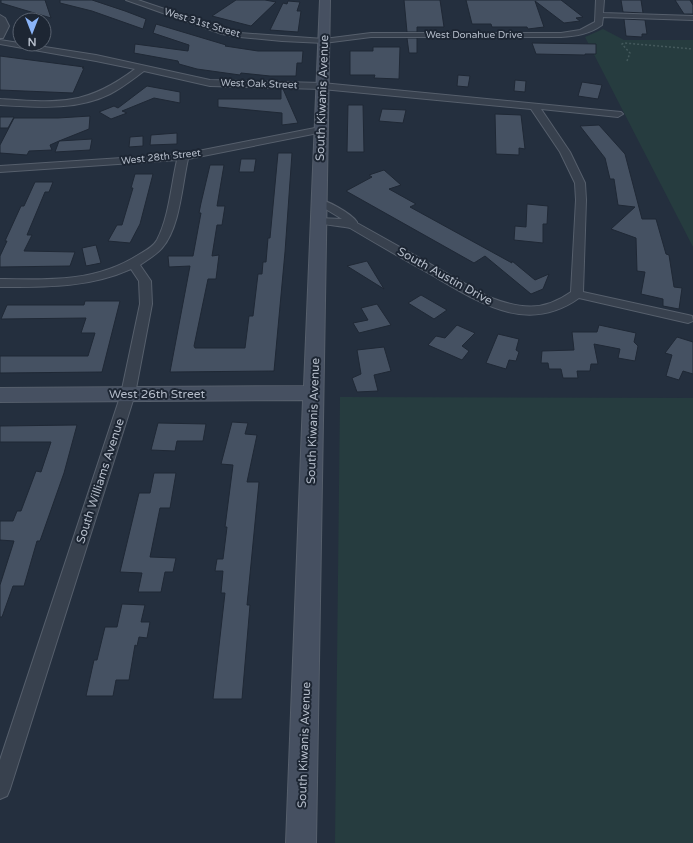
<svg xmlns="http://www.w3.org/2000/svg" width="693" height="843" viewBox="0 0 693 843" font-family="'Varela Round',sans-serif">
<rect width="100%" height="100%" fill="#242f3e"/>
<path fill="#263c3f" d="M603,29L624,40H693V247L585,37Z
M340,397L693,398V843H335Z"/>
<path fill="#455162" stroke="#1f2835" d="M1,0H45L51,18L1,3Z
M60,0H92L125,11L146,19L143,29L92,11L60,3Z
M236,0H265L276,2L251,26L212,16Z
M404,0H440L444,27H417V32H407Z
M466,0H561L583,17L576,18L580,21L564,23L535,1L544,27L528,29L527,27H492L491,24H472Z
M621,0H641L643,13L623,12Z
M675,0H690L693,5V14H684Z
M288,1L300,2L297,11H301L298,32L270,30L283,3L287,4Z
M624,19L645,20L647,34H642V37L626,36Z
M156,24L226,45L225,46L258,51H303L302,63H297L296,76H270L241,73L240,75L197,69L179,64L178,61L134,53L135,44L188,51L189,45L153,33Z
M407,38H417V53H409Z
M532,43L596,44V54H585V55L536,54Z
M373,47H400L399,79L374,78L375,75H350V51H373Z
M0,56L84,67L82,68H84L73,93L0,90Z
M458,75L470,76L468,87L457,86Z
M515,80L526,81L525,92L514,91Z
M582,82L602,85L598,99L578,96Z
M147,86L180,92V103L154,98L122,111L127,113L111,119L99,112L114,106L118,108Z
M281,89H283L298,123L282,125V113L218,107V99H281Z
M348,105H363L364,152H347Z
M382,109L406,110L403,123L379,121Z
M495,114L521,115L525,149L519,148V155L496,154Z
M90,116L89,129L59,141L92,139L90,150L55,152L59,141L50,145L52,150L29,151L27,155L0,153V145L14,118H58Z
M0,117H14L8,128H0Z
M599,125L625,154L642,219H656L666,254L669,255L674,287L682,288L679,309L663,306V299L641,294L645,272L637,271L636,238L611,229L635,207L618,205L614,179H610L605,158L580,126Z
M177,133V144L150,145L151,135Z
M143,136V146L129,147L130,137Z
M278,153H292L285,252L274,371L170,372L190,266L169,267L168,256H193L201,213H199L201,203L210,165H224L217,206H225L222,225H217L212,256L219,255L216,279H208L194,346L195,348H245L249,316H253L258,274H262L263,262H266L268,238H270Z
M241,159H256L254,172H239Z
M384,170L401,185L389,189L416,204L410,207L512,263V261L535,280L549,274L543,289L531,294L485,256L474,263L346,191L372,177L369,175Z
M135,174H153L140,224L130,243L108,241L117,225H122L133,188H131Z
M35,182H53L49,192H45L27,235H32L24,251L75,252L70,266L0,267V256L7,241H5L21,206H24Z
M527,204L548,206L547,224H543V243L514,240L515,226L526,227Z
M96,245L101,263L86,266L82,248Z
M367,261L384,289L347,266Z
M421,295L447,310L434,319L408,303Z
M85,301H120L102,372L0,373V356H88L95,333H81L86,318L1,319L7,305H84Z
M377,304L391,325L359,333L353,323L368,320L361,308Z
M457,325L475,333L462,346L469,351L462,360L428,345L436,336L445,338Z
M599,325L636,333L634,342L638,346L635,361L618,358L620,349L594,344L598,364H591L590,371H577L578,378H563L561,369H549L548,363H541L542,351L574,350L572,332H597Z
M498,334L519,339L516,350L519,352L516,361L509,360L506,369L486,363Z
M677,337L693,342V374L683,371L679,380L666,376L672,355L665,353Z
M384,347L391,371L374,375L378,391L357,392L352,378L361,374L357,350Z
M232,422L248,423L245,434L257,435L247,482H259L247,605H250L242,699H213L225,593H221L223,571H215L217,559H223L227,527H225L233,465L221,464Z
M158,423L206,424L203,441H177L175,451L151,450Z
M77,425L64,473L40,541H37L24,586H13L2,617H0V585L14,541L0,540V521H13L17,511H21L36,471L41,472L51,442H0V426Z
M154,473H176L170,508H160L150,557L176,558L173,572H165L161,592H138L142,573L120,572L139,493H150Z
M122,604L145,605L141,622H150L147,638L139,637L137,646L135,645L129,680H116L113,696H86L94,660H97L105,627H117Z"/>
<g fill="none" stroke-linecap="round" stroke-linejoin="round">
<g stroke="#565f6c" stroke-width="2">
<path id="minor" d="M126,0H138L227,30L240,33L324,39L371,33H561L580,30L595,22L596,0H604L603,13L693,16V20L603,17L602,25C590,34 576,36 561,37H371L324,43L282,41L240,37L222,34Z
M0,15L5,18L9,26L3,38H0Z
M0,40L96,55L210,80L322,83L621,112L623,114L618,117L541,109L570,152L585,183L586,200L583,292L688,315L692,316L693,321L688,323L579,298C526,336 477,301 430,274C403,259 377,244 350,228C342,226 315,224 313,221L318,218L342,219L314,202L315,200C324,197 352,214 357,222V223L489,297C520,309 543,312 571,292L576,200L575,183L560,152L531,109L322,89L210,86L144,71C133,79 122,88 110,94C76,111 37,107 0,105V99C58,103 86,106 135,69L96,61L0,44Z
M320,127L323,128L325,130L323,132L188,159C182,185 180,228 162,248C156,255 147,260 140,265L151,281L152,304L135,394L10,789L7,796L0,799V760L121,394L140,304L139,281L131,269C89,288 45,287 0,287V279C48,280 96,282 138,255C145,251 153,247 157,240C169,217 171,186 177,160L0,172V166L183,154Z"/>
</g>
<g stroke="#565f6c" stroke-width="2">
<path id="secondary" d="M320,0H330L316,843H286L303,400L0,402V388L304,386Z"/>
</g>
<path stroke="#44595c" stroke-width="1.5" stroke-dasharray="2 2" stroke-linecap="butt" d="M627,61L630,53L622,44L624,43L693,49"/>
<use href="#minor" fill="#38414e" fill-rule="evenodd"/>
<use href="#secondary" fill="#465061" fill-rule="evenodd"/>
</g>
<g text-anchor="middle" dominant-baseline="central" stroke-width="4" stroke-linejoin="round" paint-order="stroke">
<g font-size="10" fill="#b4bcc9" stroke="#1d2633">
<text transform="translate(202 23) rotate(17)">West 31st Street</text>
<text x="474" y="35">West Donahue Drive</text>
<text transform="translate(259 84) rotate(2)">West Oak Street</text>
<text transform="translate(161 157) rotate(-6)">West 28th Street</text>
</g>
<g font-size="12" fill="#b4bcc9" stroke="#1d2633">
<text transform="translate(322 98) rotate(-88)">South Kiwanis Avenue</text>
<text transform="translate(445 276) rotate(29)">South Austin Drive</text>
<text x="157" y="394">West 26th Street</text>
<text transform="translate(313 421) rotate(-88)">South Kiwanis Avenue</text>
<text transform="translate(100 481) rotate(-72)">South Williams Avenue</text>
<text transform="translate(304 745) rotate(-88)">South Kiwanis Avenue</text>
</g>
</g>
<g transform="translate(32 32) rotate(180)"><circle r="19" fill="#1d2633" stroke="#59626f"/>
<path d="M0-3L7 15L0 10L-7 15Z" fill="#8ab4f8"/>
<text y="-6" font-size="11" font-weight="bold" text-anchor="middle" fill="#b4bcc9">N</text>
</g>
</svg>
